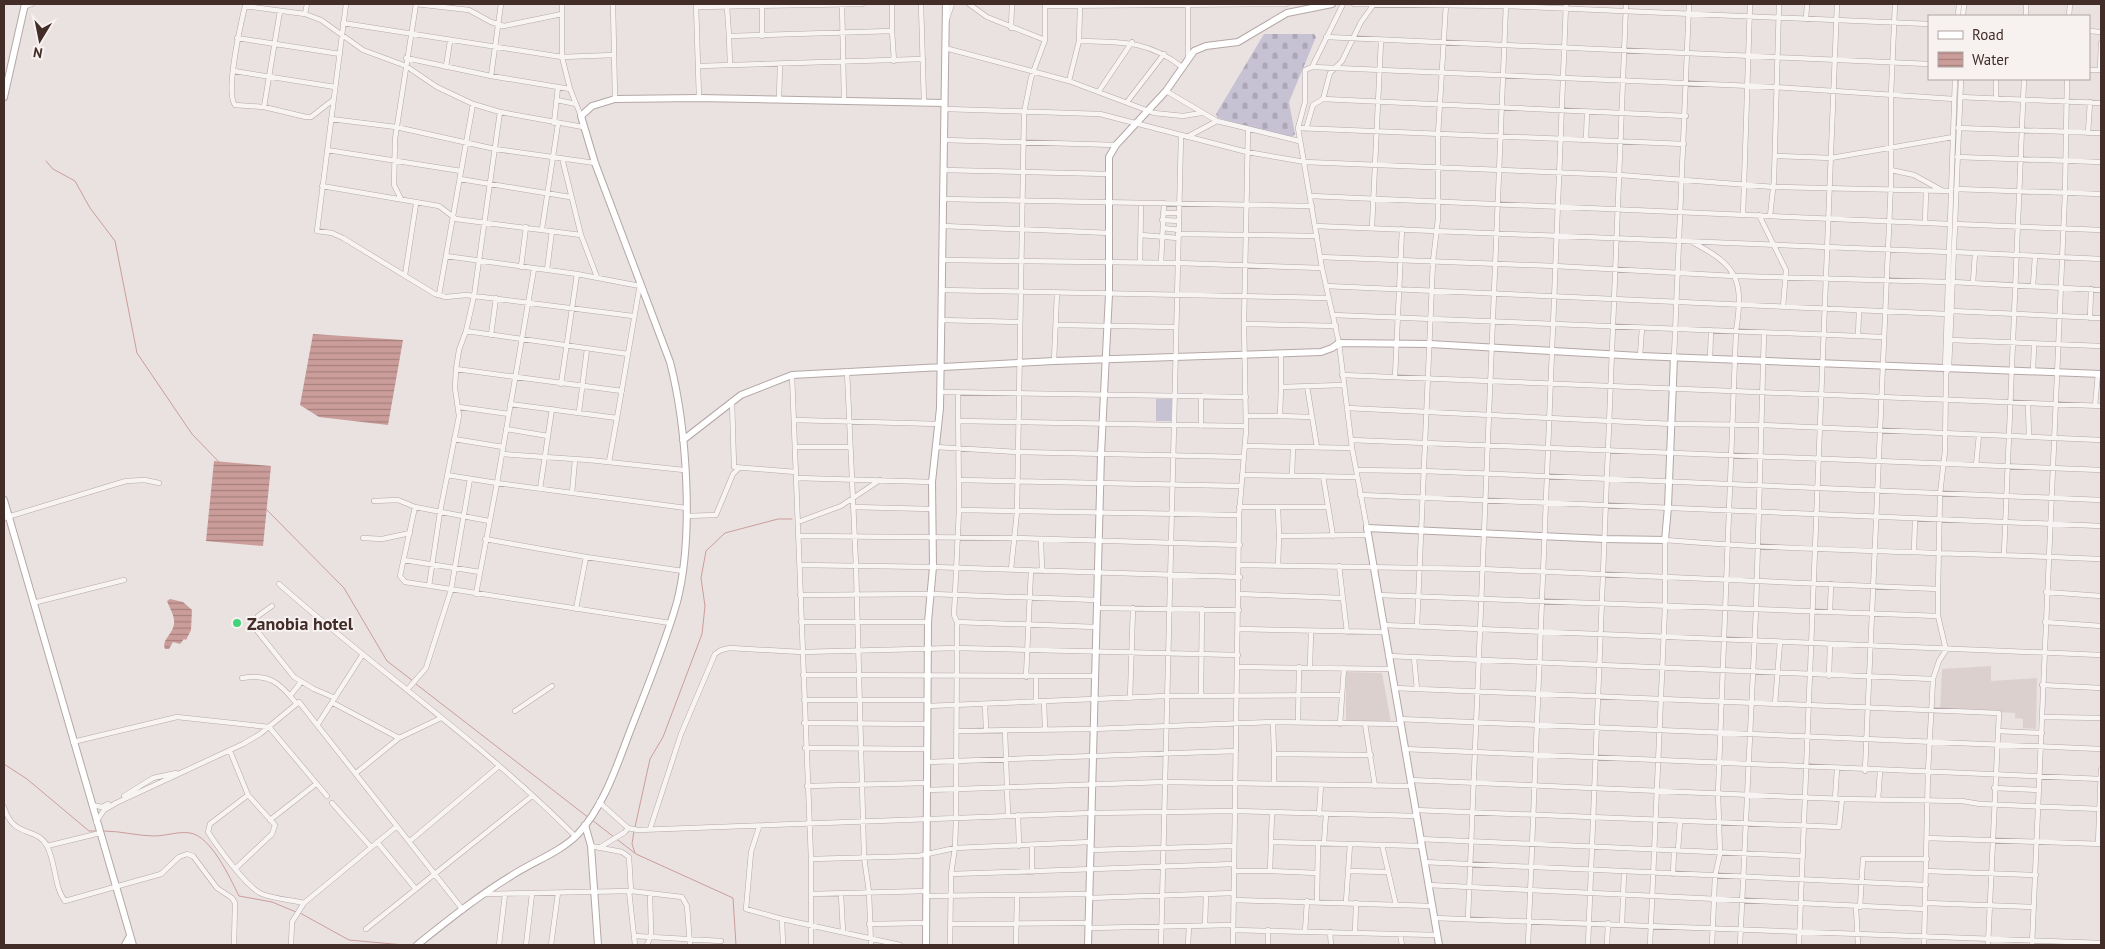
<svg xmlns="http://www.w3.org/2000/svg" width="2105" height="949" viewBox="0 0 2105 949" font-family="'PT Sans',sans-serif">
<defs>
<pattern id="cemetery-stones" width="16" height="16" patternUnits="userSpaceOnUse" patternTransform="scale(1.25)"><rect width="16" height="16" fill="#c7c1d4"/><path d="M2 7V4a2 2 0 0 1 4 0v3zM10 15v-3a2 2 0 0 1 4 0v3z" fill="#aca6b6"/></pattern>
<pattern id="water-rules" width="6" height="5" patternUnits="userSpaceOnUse" patternTransform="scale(1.25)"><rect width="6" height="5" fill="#cb9d9a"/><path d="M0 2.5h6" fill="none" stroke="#a6807e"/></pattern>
</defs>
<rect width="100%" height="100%" fill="#eae2e1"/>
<path fill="#dcd0ce" d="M1991,666V681L2037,678L2036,729L2023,728V719L2015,718V713L1940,709L1942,669Z
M1346,672L1382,673L1391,722L1346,721Z"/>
<path fill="url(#cemetery-stones)" d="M1264,34H1314L1316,37L1289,102L1295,134L1290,138L1218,118L1216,114Z"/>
<path fill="#c7c1d4" d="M1156,399H1172L1171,421H1156Z"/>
<path fill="url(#water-rules)" d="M313,334L403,340L388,425L319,417L300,405Z
M214,461L271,466L263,546L206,541Z
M170,599L183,602L192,610L191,630L186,640L184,639L180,644L173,642L169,649H165C161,640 173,634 174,624C175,616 170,609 167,601Z"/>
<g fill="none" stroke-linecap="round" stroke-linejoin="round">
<path stroke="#cb9d9a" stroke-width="1" d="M46,161L53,169L75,181L90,208L115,241L137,353L192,434L219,462
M266,509L344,588L387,661L413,681
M416,684L589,818
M4,764L27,779L89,831H97
M592,820L636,854L733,898L736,945
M635,827L650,759L663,737L702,634L705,606L701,578L706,551L725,533L778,519H792
M104,831C121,831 138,836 154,836C166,836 179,831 190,833C211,836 230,878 239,896L272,902L296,912
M634,831L632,844L635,853
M300,913L349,940L404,945"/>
<g stroke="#b4a8a6" stroke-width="5.5">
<path id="street" d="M245,4V6L305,14L321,20L363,50L406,66L437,87L473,104L500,112L583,127
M346,4L317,231L332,233L343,238L435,294L446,297L466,295L633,316
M416,4L469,10L491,22L504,26L562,14
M562,4V57L570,89L581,116
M613,4L615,99
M696,4L699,98
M842,4L844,101
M892,4V31
M921,4L924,103
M969,4L987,17L1045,40
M1354,4L1506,6L1929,24
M245,6C241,23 225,93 235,105L264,107L306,117H311L333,100
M1045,6L1286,4
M24,7L32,4
M696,7L862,4
M727,7L729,36
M305,14L307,4
M1958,16L1959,4
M1963,16L1964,4
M2026,16V4
M2069,16L2070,4
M947,19L952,4
M1806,19L1807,4
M343,23L562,57L614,55
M1011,28L1012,4
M2089,31L2101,32
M762,36V6
M1326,37L1929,64
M237,38L340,54
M1079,41C1120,42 1148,40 1182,67
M945,48L1069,81L1154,113L1183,116L1201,113
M406,58L491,76L570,89
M1188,59V4
M730,65L729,36L892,31L894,61
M699,66L923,59
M446,67L450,41
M1312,67L1775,87L1954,99
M2089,70H2101
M2100,70L2101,43
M234,71L335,87
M491,76L501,4
M1069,81L1079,41L1080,7
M1099,91L1132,42
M1166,91L1217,121L1299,141
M1960,97L2101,103
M1996,98V79
M779,99L780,64
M1323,99L1330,73L1342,61L1361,22L1374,4
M557,100L576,104
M1127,102L1164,54
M264,107L280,11
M945,109L1100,114L1247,152L1305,162L1620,175L1774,187L1951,191
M500,112L474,296L466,331L628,354
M331,119L396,127L495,149L595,163
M554,123L558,87
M1298,128L1305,102V70L1312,67L1343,4
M1958,128L2101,133
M1306,129L1313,105L1323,99L1686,116
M2088,133L2090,102
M1181,136L1174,425L1246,426
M1187,137L1217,121
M944,140L1116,145
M1586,140L1587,112
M327,150L461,171
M1775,156L1831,158L1953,137
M1957,157L2101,162
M562,158L581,235L597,277
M943,170L1108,174
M1891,170L1914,175L1943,191
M460,179L570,197
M322,186L439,206L456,219L581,235
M1956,189L2101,194
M1311,196L1950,224
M401,199L394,185L395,139L416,4
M943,199L1312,206
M1163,213H1179
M1743,215L1750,4
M1759,215L1786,270L1783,307
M1770,216L1774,180L1779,4
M1162,220L1179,221
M1925,223L1926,191
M1955,224L2101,230
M943,226L1110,233
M1315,226L1949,252
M1372,227L1381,41
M1163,228L1179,230
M542,229L558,124
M1178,234L1317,236
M1141,235L1178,238
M1692,242C1738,266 1744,280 1736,331L1718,793L1720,854L1715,876L1712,945
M1954,252L2101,259
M446,256L577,274L640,286
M1320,257L1555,266L1734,276L1948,282
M943,260L1178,263L1322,268
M1140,263L1141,204
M1161,263L1164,203
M521,267L526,227
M547,270L552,231
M405,275L416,204
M1953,282L2101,290
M1973,283L1975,253
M1326,286L1947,314
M2033,286L2035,256
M941,290L1328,298
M439,295L473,104
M1952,311L2101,318
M1333,315L1883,337
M2090,318L2091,289
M941,320L1019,322
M1244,324L1336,326
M1056,325L1176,327
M491,335L496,298
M1858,336L1859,310
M1951,340L2101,346
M1281,353V387L1343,385
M1640,356L1642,328
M1674,357L1689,4
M1710,359L1711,330
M1054,361L1057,293
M456,369L622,391
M1945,369L1955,79
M847,371L856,566L864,857L869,892L871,945
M2033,372L2034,344
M792,375L811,859V945
M1342,375L2101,406
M1395,377L1402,229
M561,384L577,274
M1307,386L1317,447
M940,392L1246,397
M732,401L734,467L796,472
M510,404L617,418L640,284
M2028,404L2029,437
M2095,406L2098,374
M459,407L509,414
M1347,408L1672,424L1761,425L2101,440
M579,412L587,349
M1246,416H1280L1281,387
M1280,416L1312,417
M794,420L939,424
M958,421L1174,425L1161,945
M1201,426V396
M506,429L548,436
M454,439L503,447
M1351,440L2101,470
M1245,446L1352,448
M795,447H850
M936,447L1017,452L1243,457
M502,454L589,460L684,470
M609,462L617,418
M1976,465L1979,435
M1356,470L1424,471L2101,500
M447,475L497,483L534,269
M1242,475L1357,477
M1292,476L1293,447
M1323,476L1333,536
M797,478L932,482
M959,480L1241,486
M540,489L552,409
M572,493L575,460
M1360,495L2101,526
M374,501L398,500L415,507L489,521
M415,507L400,576L405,582L670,623
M853,507L931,509
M1239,507H1328
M1278,507L1279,536
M959,510L1239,515
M686,516L716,515L733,474L738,469
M4,518L126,481L145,480L159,483
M798,522L841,506L880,480
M1367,528L1352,448L1339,343L1322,268L1298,128L1684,144
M798,536L1014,538L1240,545
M363,538L382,539L410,533
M485,539L586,557
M1041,540L1042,571
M1914,551L1915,519
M2004,554L2024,79
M404,560L480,572
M800,565L933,567L1240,577
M1240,565L1482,569L1938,589
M1278,565L1279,536L1368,535
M1339,566L1347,632
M1011,569L1017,512L1024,113L1031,78L1045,40V4
M279,584C376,670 484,744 575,836
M429,586L440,512L459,416L455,388L456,369L459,350L466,331
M2046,592L2101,596
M476,594L497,483L686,508
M1239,594L1342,598
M800,595L932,594L1097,600
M1378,595L1938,616
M33,603L124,580
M272,606L258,616L254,627L294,677L314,689L335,698
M1096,608L1239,610
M576,609L586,557L683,571
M1830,612L1831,584
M801,622H928
M957,622L1096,627
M2045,622L2101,626
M1383,625L2101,655
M1417,626L1433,261L1438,219V135L1446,4
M1239,629L1384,632
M1388,656L1933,679
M1414,658L1417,689
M1238,667L1390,669
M1310,667L1311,631
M803,675L1095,676
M1036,676V702
M1829,676L1830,644
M1026,677L1031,570
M242,678C270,674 279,682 296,703
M2042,685L2101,688
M1394,688L1999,713L1988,945
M407,690L426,668L451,590L470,479
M1201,695L1202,609
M290,696L301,682
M1130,698L1133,608
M804,700H928
M1044,701L1045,729
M333,703L399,738
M985,704L986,730
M1775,704L1780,642
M928,706L1166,696L1342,695
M515,711L552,686
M2043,717L2101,718
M1399,719L2101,749
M1273,722L1274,754L1371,755
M1298,722L1299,667
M804,723L928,724
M318,724L363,654
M1340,724L1344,668
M1365,724L1375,786
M1005,730L1008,816
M956,731L1093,729L1273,722L1400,724
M1998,731L2042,733
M73,742L177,717L269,727L327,796
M805,748L928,749
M1404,749L2101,779
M230,751L248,795L275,825L272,834L236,868
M1274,754V783
M928,762L1236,751
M1865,771L1891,182V94L1895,4
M356,773L399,738L441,718
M1410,780L1842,799L1962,801L1980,804L2101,809
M807,786L927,783
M1994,788L2039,790
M927,790L1164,782L1411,786
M248,795L210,824L208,832C217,846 247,888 262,894C275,899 291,900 304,903
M124,796L153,778L176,773
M1835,799L1837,769
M1878,800L1880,771
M599,802L628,828L638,830L1091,813L1235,811L1416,816
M332,803L371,847
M92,805L102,807L108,804
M4,807C13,839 37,826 47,846C56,863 54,887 65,901L161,874L179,857L187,854L193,856L217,888L232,898L235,903L234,945
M1415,810L1839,827L1842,799
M1319,814L1321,785
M1018,815L1019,846
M270,820L316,784
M96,822L104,810L116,803L243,744L260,734L299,702L463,910
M759,827L751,852L746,909L782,919L900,945
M650,829L681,734L715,654L721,650L730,648L802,652L957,648L1238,655
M1927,838L2101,844
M1420,839L1803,856
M410,841L498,767
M377,842L415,888
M1271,842L1272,812
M1324,843L1326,814
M2098,844L2101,770
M1382,845L1396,905
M47,846L100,833
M591,846L622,852L629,857L631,891
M1032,846V872
M599,848L625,832L628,828
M1090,850L1234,846
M1678,850L1680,822
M811,859L918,856L955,848L1090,842
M1424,862L1926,885
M1234,871H1270L1271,842L1350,844
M1270,871L1317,873
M1349,871L1388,872
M1926,871L2036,875
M951,874L1234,864
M1673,874L1674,850
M1428,885L1925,909
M629,891L635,945
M484,894L631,891L682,897L687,906L690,945
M811,894L927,891
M841,894L843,932
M926,896L1089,894
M1089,898L1234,893
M1234,900L1432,906
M1317,901L1318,843
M1346,902L1350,844L1421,846
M1926,903L2034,907
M1856,907L1858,945
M1860,907L1863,859H1927
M1434,918L2101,943
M1468,918L1506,4
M782,919L783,945
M869,924L926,923
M951,924L1088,923
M1622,924L1624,872
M1205,926L1206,894
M1088,928L1233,925
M366,929L532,796
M1233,930L1437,935
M1268,930V945
M1305,932L1307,901
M1330,932L1331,945
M1355,933L1356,903
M1400,934L1402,945
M634,936L721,941
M291,945L292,922L304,903L397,826
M499,945L505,894
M526,945L532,894
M551,945L558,893
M647,945L651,935L650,893
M950,945L951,874L955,848L956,817L957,622L954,615L959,510L958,393
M1016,945L1017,895
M1188,945L1189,926
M1233,945L1239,515L1246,431L1244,324L1248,130
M1528,945L1566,4
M1588,945L1626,4
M1607,945L1608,923
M1650,945L1665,606V540C1810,552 1956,552 2101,559
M1740,945L1756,610L1764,333
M1799,945L1837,4
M1924,945L1928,772L1933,679L1939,661L1946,650L1938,616V589L1940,494L1945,451L1946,373L1949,368L1961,79
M2032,945L2065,193L2067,79"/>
</g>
<g stroke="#b4a8a6" stroke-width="8">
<path id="secondary" d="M4,97L25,4
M683,440L741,395L792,375L1054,361L1321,352L1332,348L1339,343L1430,344L1640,356L2101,374
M4,500L133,945
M585,825L591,846L598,945
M125,945L130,936
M417,945C447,921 478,896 511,876C532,862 561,852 578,834C605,805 618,762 632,726C648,685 665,644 677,602C694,536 687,428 670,362L595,163L581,116L592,106L615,99L699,98L944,103
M926,945L928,622L933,567L932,482L940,408L946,4
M1088,945L1101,454L1109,294V157L1116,145L1166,91L1194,51L1206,46L1238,42L1287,13L1332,4
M1439,945L1367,528L1605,539L1665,540L1668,507L1674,357"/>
</g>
<use href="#street" stroke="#f8f4f4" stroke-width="4.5"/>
<use href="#secondary" stroke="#fff" stroke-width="6"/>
</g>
<circle fill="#41d47a" stroke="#f7f1f0" stroke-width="2" cx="237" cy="623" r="5"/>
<g text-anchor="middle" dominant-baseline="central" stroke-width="4" stroke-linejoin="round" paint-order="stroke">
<g font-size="18" font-weight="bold" fill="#422d28" stroke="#f7f1f0" text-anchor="start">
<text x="247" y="623">Zanobia hotel</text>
</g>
</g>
<rect width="2105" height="949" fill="none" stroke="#422d28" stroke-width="10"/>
<rect x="1928" y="15" width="162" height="65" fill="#f7f1f0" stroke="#afa3a0"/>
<rect x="1938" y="31" width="25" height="8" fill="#ffffff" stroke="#afa3a0"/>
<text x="1972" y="40" font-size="15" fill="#422d28">Road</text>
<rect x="1938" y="52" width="25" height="15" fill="url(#water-rules)" stroke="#afa3a0"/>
<text x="1972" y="65" font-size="15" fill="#422d28">Water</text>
<g transform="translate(40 40) rotate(190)" stroke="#f7f1f0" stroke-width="4" paint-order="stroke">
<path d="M0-4L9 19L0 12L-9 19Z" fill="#422d28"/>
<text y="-8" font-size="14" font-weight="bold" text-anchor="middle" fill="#422d28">N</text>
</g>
</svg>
